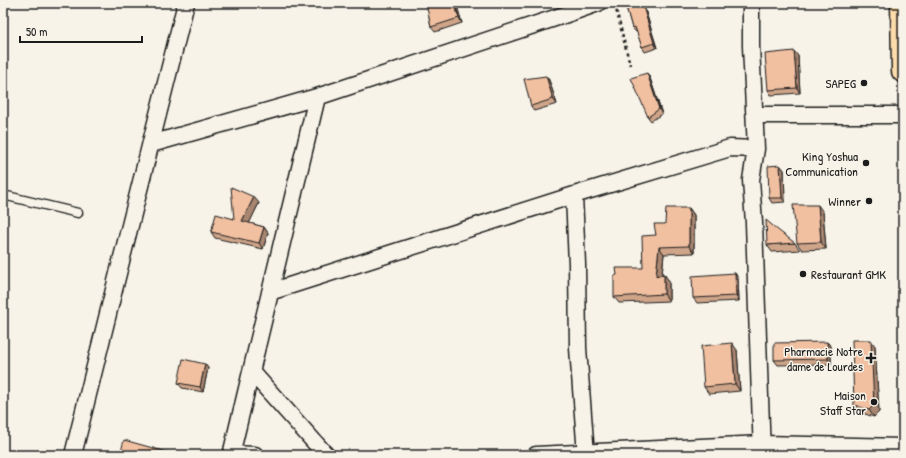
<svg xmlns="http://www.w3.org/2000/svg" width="906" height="458" viewBox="0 0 906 458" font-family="'Patrick Hand',sans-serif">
<rect width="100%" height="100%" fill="#f7f3e8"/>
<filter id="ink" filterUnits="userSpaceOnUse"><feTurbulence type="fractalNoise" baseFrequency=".025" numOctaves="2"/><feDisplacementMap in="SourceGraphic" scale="8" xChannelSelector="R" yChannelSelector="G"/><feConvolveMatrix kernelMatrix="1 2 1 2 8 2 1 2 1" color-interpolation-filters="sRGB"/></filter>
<g filter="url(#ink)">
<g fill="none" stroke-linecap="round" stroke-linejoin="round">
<g stroke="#1c1c1c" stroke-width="11">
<path id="service" d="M3,195L78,213"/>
</g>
<g stroke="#1c1c1c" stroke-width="19">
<path id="minor" d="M751,3V46L756,149L751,180L754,223L762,455
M755,115H903
M151,144L317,97L567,14L598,3
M574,195L577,264L578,348L586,455
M270,292L574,195L730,148L756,149
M251,371L326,455
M231,454L255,455
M73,455C110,304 148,154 186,3
M231,455L317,97
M536,455L762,444L903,447"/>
</g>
<g stroke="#1c1c1c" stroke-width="25">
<path id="primary" d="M902,3L903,71"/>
</g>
<path stroke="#1c1c1c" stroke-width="2.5" stroke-dasharray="3 3" stroke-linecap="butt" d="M615,5L630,65"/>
<use href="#service" stroke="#f7f3e8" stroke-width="8"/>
<use href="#minor" stroke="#f7f3e8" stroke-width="16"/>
<use href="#primary" stroke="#fddcac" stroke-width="22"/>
</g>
<path fill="#cfa58a" stroke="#1c1c1c" d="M456,3L462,23L435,32L431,27Z
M625,3H643L657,48L645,52L642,47L637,32H636L632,28Z
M798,56L800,93L771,95L768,90Z
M647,73L650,78L662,114L651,121L648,117Z
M546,76L549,80L557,104L534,111L531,106Z
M780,165L784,170L785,202L772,203L769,198Z
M259,203L249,223L264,227L268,233L263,249L215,238L211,232L234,219Z
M689,208L694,215V253L664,254L662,275L664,274L669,281V301L619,303L614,297L643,268L656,235L665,224Z
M823,212L826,249L802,250L797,243Z
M795,243L800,250L772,252L767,245Z
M735,273L738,278L739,301L697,303L693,298Z
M831,346V364L778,365L774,360Z
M875,346L879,412L874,417L859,412L854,405Z
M737,350L740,391L709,394L704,387Z
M208,368L203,392L182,388L178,383Z"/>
<path fill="#a98671" stroke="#1c1c1c" d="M454,3H456L462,23L459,18Z
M642,3H643L657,48L654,43Z
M794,51L798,56L800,93L797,88Z
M647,73L650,78L662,114L659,109Z
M546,76L549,80L557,104L553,99Z
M780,165L784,170L785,202L782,198Z
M254,197L259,203L247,228L242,221Z
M818,205L823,212L826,249L821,242Z
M689,208L694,215V253L689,246Z
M264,227L268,233L263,249L259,243Z
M659,247L664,254L661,283L656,276Z
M735,273L738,278L739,301L736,296Z
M664,274L669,281V301L664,294Z
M871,340L875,346L879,412L874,417L869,410Z
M827,342L831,346V364L828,359Z
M732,343L737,350L740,391L735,384Z
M205,364L208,368L203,392L200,387Z"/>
<path fill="#f1c0a1" stroke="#1c1c1c" d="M426,3H454L459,18L431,27Z
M625,3H642L654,43L642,47L635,27L632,28Z
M794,51L797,88L768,90L765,54Z
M647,73L659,109L648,117L631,78Z
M546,76L553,99L531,106L524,79Z
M780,165L782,198H769L768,166Z
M231,187L254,197L242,221L264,227L259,243L211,232L216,214L234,219Z
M793,205H818L821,242L797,243Z
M666,208H689V246L659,247L656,276L664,274V294L614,297V276L617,275L616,268H643L642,236L656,235L654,224H665Z
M766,220L779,231L795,243L767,245Z
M735,273L736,296L693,298L692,276Z
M852,340H871L874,405L869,410L854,405Z
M827,342L828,359L774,360V343Z
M732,343L735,384L704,387L701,346Z
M183,359L205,364L200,387L178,383Z
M124,440L178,455H120Z"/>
</g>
<g fill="#1c1c1c" stroke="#f7f3e8" stroke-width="1.5">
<circle cx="864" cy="83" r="4"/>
<circle cx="866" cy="163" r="4"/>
<circle cx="869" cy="201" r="4"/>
<circle cx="803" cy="274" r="4"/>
<path d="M869 352h4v4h4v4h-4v4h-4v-4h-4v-4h4z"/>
<circle cx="874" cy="402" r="4"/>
</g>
<g text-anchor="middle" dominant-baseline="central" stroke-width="3" stroke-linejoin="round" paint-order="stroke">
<g font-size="13" fill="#1c1c1c" stroke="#f7f3e8" text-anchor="end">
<text x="856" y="83">SAPEG</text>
<text x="858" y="156">King Yoshua<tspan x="858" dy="15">Communication</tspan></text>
<text x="861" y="201">Winner</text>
<text x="811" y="274" text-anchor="start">Restaurant GMK</text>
<text x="863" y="351">Pharmacie Notre<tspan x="863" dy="15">dame de Lourdes</tspan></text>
<text x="866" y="395">Maison<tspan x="866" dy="15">Staff Star</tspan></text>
</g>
</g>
<rect width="906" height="458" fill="none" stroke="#f7f3e8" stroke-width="16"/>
<rect x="8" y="8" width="890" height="442" fill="none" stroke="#1c1c1c" stroke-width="1.5" filter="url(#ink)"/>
<path d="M20 36v6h122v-6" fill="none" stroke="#1c1c1c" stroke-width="2"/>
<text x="26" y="36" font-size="12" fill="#1c1c1c" stroke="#f7f3e8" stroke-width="3" paint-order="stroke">50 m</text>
</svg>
